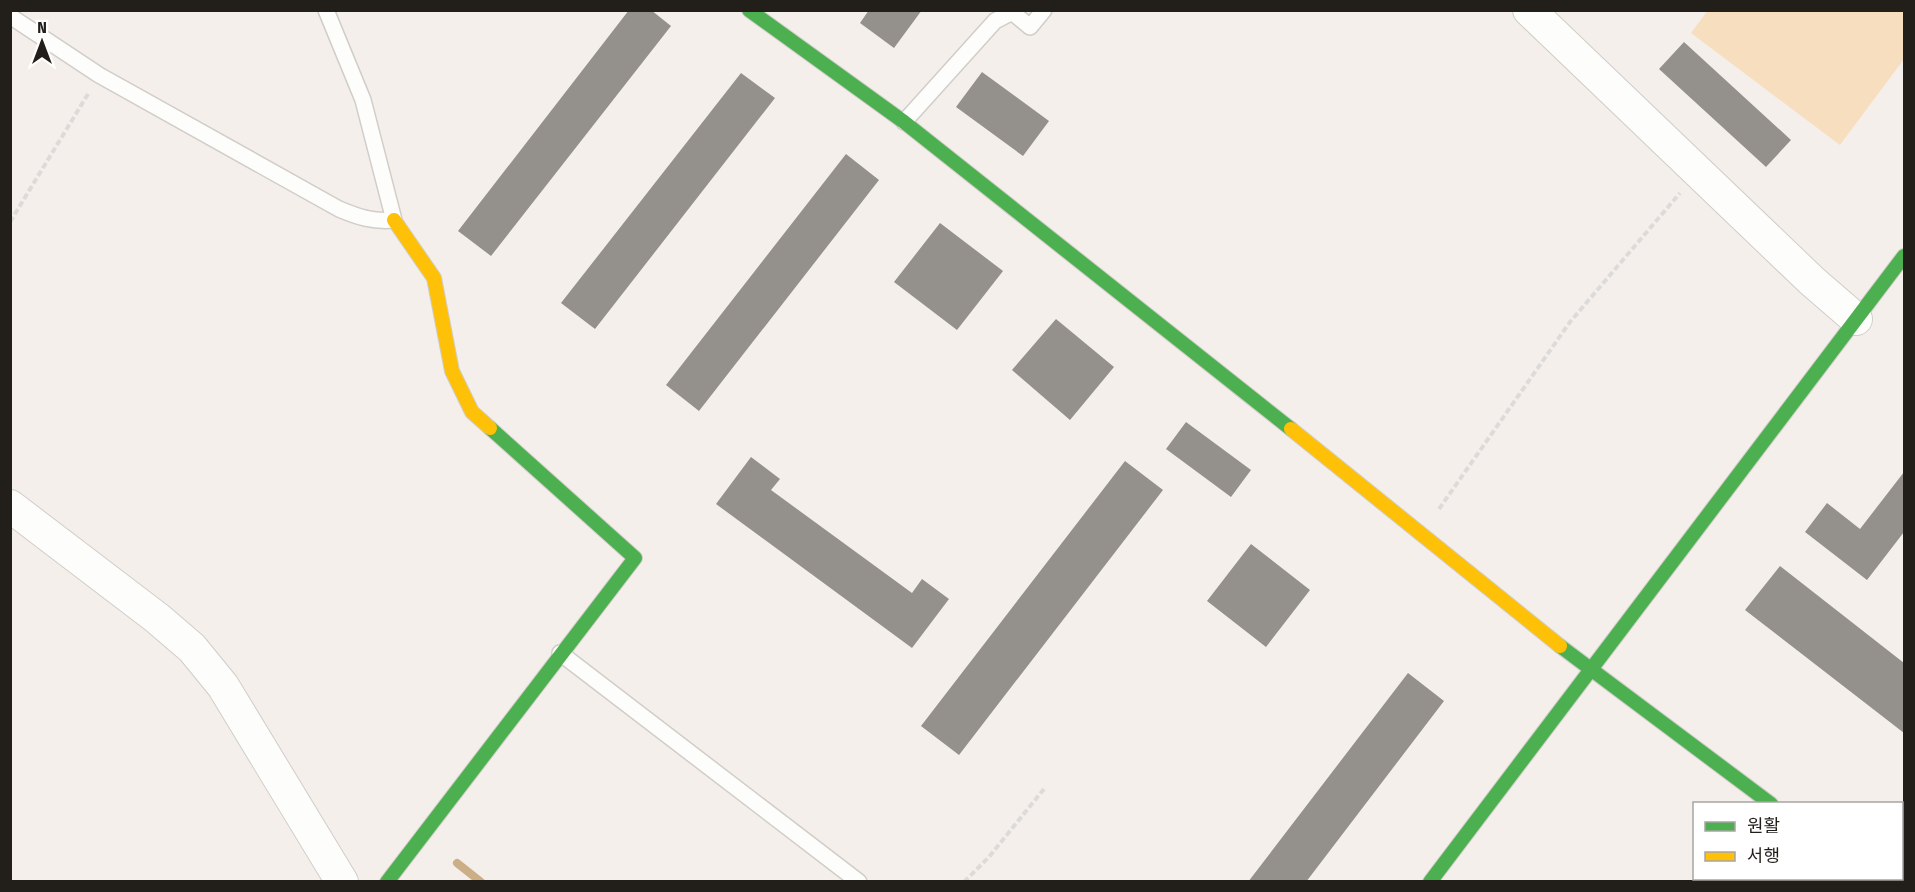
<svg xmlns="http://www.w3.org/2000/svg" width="1915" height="892" viewBox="0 0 1915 892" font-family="'Fira Sans Condensed','Noto Sans KR',sans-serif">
<rect width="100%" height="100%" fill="#f4efea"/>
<path fill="#f6debf" d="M1708,10L1904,11V59L1840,145L1691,33Z"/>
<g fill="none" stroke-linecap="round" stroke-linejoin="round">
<path stroke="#ccaf87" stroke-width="8" d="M457,863L481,882"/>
</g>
<path fill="#94908c" d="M629,10H651L671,26L491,256L458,231Z
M869,10H922L894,48L860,23Z
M1684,42L1791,140L1766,167L1659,69Z
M982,72L1049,121L1023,156L956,107Z
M741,73L775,98L595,329L561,303Z
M846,154L879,180L699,411L666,385Z
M940,223L1003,271L957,330L894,282Z
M1056,319L1114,367L1070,420L1012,370Z
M1186,422L1251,470L1231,497L1166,449Z
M751,457L780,479L771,490L912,593L922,579L949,599L912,648L716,504Z
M1125,461L1163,490L959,755L921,726Z
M1904,472V532L1867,580L1805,532L1827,503L1860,529Z
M1251,544L1310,590L1266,647L1207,601Z
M1780,566L1904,663V733L1745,610Z
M1408,673L1444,701L1306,882H1248Z"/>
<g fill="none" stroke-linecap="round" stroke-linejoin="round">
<g stroke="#d1cdc8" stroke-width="18">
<path id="lane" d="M10,16L99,75L339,209C358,217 373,222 394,220L363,100L326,10
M904,122L995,21L1012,12L1030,27L1044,10
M560,653L859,882"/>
</g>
<g stroke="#d1cdc8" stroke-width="34">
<path id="street" d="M1529,10L1812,281L1856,319
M10,506L157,618L192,648L223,686L342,882"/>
</g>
<g stroke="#d1cdc8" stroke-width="16">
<path id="fast" d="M749,10L904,122L1291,429
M1560,646L1771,804
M1873,878L1877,882
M387,882L635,558L490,428
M1430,882L1904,256"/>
</g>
<g stroke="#d1cdc8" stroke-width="16">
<path id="slow" d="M394,220L434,278L452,371L472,412L490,428
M1291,429L1560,646"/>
</g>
<path stroke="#dddbda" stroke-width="4" stroke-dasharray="6 3" stroke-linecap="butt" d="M10,222L88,94
M1439,509L1570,322L1680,193
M964,882L988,858L1044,789"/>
<use href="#lane" stroke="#fdfdfc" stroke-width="15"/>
<use href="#street" stroke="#fdfdfc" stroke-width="32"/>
<use href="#fast" stroke="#4caf50" stroke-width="14"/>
<use href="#slow" stroke="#ffc107" stroke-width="14"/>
</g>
<rect width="1915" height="892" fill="none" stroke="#221f1a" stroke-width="24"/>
<rect x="1693" y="802" width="210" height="78" fill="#ffffff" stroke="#a7a5a3" stroke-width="1.5"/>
<rect x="1705" y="822" width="30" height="9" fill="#4caf50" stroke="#a7a5a3" stroke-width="1.5"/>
<text x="1747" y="832" font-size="18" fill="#221f1a">원활</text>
<rect x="1705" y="852" width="30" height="9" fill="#ffc107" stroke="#a7a5a3" stroke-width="1.5"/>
<text x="1747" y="862" font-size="18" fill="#221f1a">서행</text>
<g transform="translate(42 42)" stroke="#ffffff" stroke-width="4.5" paint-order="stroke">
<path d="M0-4.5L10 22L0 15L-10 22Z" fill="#221f1a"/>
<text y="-9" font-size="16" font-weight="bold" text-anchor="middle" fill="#221f1a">N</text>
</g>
</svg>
